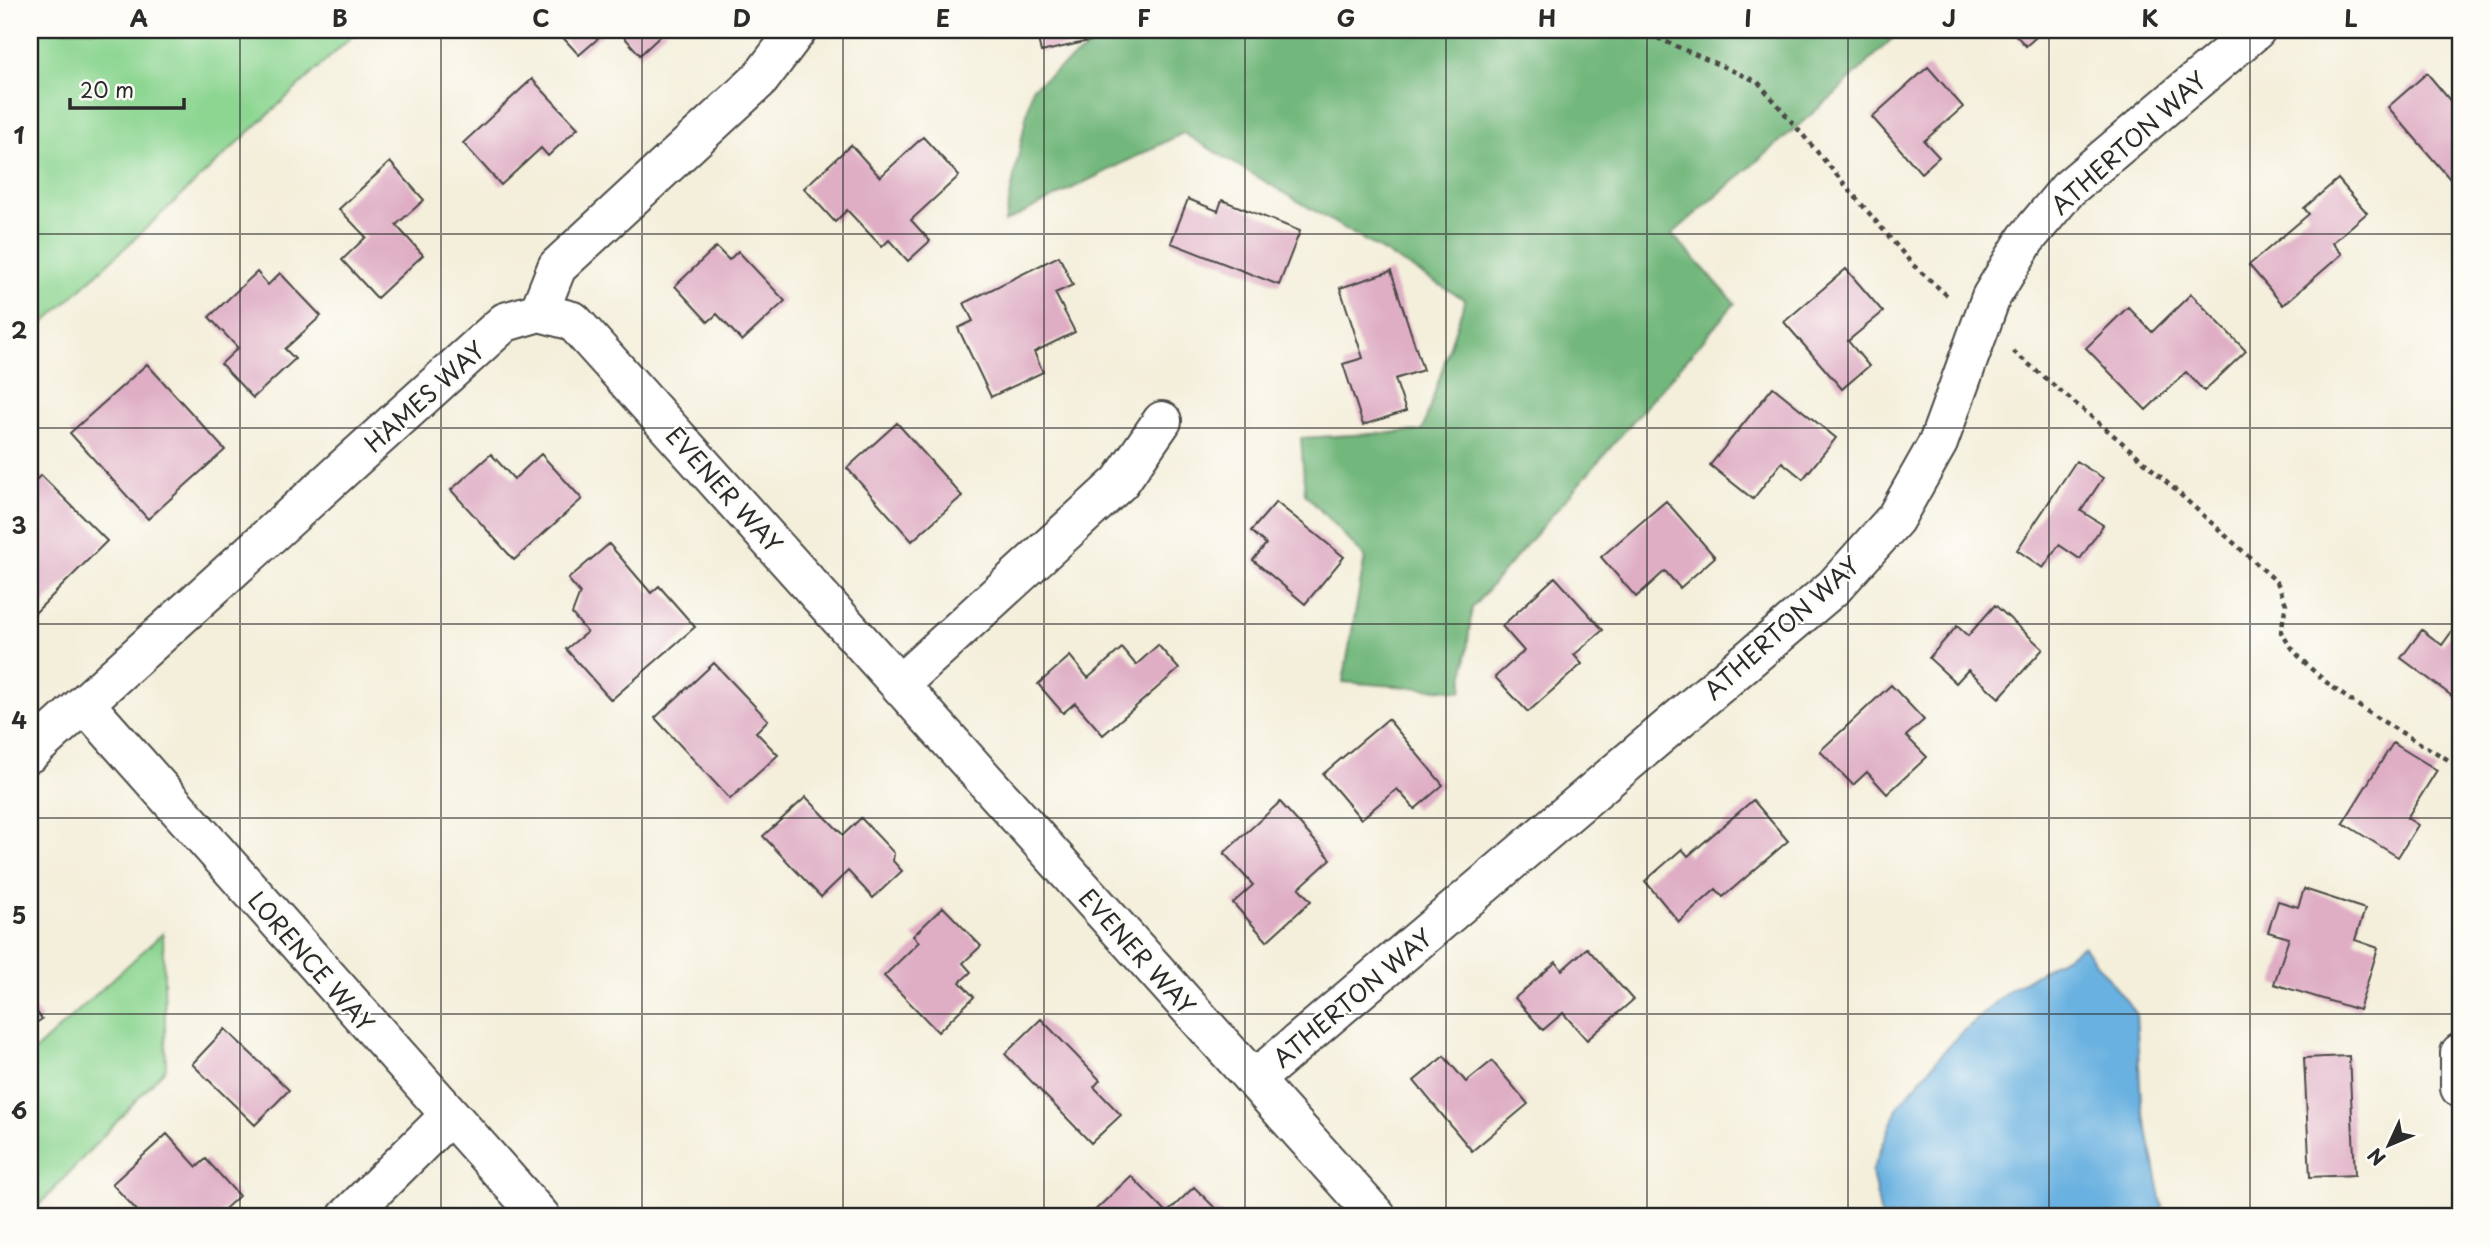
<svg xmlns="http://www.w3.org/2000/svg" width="2490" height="1247" viewBox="0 0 2490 1247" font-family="'Playpen Sans',sans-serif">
<rect width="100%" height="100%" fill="#fdfcf7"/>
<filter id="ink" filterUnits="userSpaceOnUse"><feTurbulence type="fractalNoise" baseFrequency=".0143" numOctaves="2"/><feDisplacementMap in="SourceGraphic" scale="14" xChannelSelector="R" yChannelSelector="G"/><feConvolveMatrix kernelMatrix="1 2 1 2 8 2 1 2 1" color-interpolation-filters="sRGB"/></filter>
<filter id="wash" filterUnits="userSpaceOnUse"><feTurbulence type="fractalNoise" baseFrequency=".00686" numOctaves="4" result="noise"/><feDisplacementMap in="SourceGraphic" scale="28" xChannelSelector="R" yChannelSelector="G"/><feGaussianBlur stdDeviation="1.57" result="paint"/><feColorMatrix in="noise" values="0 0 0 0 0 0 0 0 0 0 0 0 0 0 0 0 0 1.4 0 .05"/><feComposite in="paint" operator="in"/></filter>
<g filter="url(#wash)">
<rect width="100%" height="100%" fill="#f4efdb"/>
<path fill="#8dd692" stroke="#5c805e" stroke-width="2" d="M30,30H359L30,336Z
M163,933L166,1068L30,1215V1055Z"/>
<path fill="#72b77c" stroke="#4e7154" stroke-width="2" d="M1112,30H1901L1835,94L1672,234L1735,303L1472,608L1462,691L1343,682L1365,557L1305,494L1301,438L1422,431L1465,300L1183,133L1005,222L1032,88Z"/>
<path fill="#69b1e0" stroke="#4a6e86" stroke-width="2" d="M2083,946L2136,1013L2141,1101L2165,1217H1881L1872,1172L1898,1106L1952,1042L2008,991Z"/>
<g id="blocks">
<path fill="#dfaec5" d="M556,30H608L579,55Z
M618,30H667L640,55Z
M1036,30H1090L1093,40L1041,52Z
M2011,30H2044L2026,46Z
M1928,67L1963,107L1924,141L1939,157L1921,173L1872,117Z
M2427,73L2453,104L2460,98V170L2450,179L2388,107Z
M532,79L578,128L548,156L541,148L501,185L463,143Z
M923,137L959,176L911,220L930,241L908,261L889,240L882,247L847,210L835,222L804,188L851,145L880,177Z
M390,162L424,200L396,225L423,255L377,298L342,260L366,237L339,209Z
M2338,179L2367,213L2332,243L2342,254L2283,305L2249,265L2309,214L2304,208Z
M1188,199L1218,211L1222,200L1300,231L1279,285L1171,243Z
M716,247L729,260L738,251L785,301L742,341L717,314L708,322L675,286Z
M1059,256L1073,285L1055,293L1075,332L1034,352L1043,372L991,397L958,328L973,321L964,303Z
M1846,269L1883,312L1848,341L1869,366L1842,389L1784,322Z
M1391,271L1423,370L1395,379L1406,411L1363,425L1343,364L1363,358L1340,288Z
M257,272L268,285L280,273L321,316L285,349L295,359L253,398L221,364L238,348L209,317Z
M2191,294L2246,351L2204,391L2186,372L2146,410L2086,348L2128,307L2152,332Z
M147,364L225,450L148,519L70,433Z
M1773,387L1836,438L1803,479L1782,462L1753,499L1710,465Z
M897,423L962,496L912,541L847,468Z
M491,454L514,479L541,454L582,499L514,560L451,490Z
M2076,461L2103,478L2081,511L2103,525L2080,559L2059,545L2043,568L2017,550Z
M41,475L107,541L35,613L30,608V486Z
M1666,501L1715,557L1680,588L1665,571L1636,597L1601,557Z
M1276,502L1344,557L1305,604L1253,560L1266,544L1251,531Z
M609,544L651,593L659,586L695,627L611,700L566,649L587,632L572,614L580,593L568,579Z
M1555,577L1603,630L1574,655L1582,664L1528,712L1495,677L1524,651L1502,626Z
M1995,605L2043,649L1999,698L1968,670L1956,683L1929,658L1957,626L1968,636Z
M2460,620V702L2401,658L2422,630L2442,645Z
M1158,645L1179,669L1103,735L1075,703L1063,713L1038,684L1070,656L1088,678L1122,648L1136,665Z
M714,663L768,720L756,732L778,755L730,799L655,718Z
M1891,685L1924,720L1906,736L1927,757L1887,794L1867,772L1853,785L1820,751Z
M1388,719L1443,785L1415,809L1397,789L1361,819L1323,774Z
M2393,743L2437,770L2407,818L2418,825L2398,857L2343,823Z
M806,797L843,835L861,818L894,853L893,861L902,871L873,898L848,871L821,897L763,836Z
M1753,800L1788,841L1723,897L1716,889L1679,922L1645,881L1682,849L1688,856Z
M1280,802L1331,859L1299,888L1311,901L1267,941L1233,903L1253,885L1224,853Z
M2304,889L2365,909L2355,940L2378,948L2359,1010L2274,984L2289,938L2268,932L2278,901L2298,907Z
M943,907L981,946L963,963L971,972L960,982L974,997L938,1032L884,976L919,942L913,936Z
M1587,948L1633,1000L1587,1040L1563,1013L1543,1030L1515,998L1556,962L1562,970Z
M30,1003L42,1019L30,1027Z
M1041,1019L1100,1080L1094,1087L1121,1115L1091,1143L1005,1054Z
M225,1029L289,1090L255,1125L192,1064Z
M1444,1056L1466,1082L1492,1061L1528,1104L1472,1151L1414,1081Z
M2349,1056L2355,1175L2310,1177L2304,1058Z
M167,1134L197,1167L206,1159L239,1196L216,1217H143L112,1184Z
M1131,1176L1167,1213L1194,1187L1224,1217H1088Z"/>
</g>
</g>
<g filter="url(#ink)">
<use href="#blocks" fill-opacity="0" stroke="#494845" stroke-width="2"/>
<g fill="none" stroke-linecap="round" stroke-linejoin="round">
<g stroke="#494845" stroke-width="42">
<path id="minor" d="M539,312L573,321L1377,1217
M900,684L1120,482L1162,421
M85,704L541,1217
M30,753L505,322L539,312L557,267L760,79L797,30
M2460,1053V1088
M1254,1080L1834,587L1895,519L1938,443L1991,297L2026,239L2068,189L2256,30
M347,1217L449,1116"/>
</g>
<path stroke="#494845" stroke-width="4.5" stroke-dasharray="5 5" stroke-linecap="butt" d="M1639,30L1758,82L1913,265L1950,298
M2013,351L2131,450L2277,582L2286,604L2281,632C2315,690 2402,731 2460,767"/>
<use href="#minor" stroke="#fff" stroke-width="38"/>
</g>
</g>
<path fill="none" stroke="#2b2b2b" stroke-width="2" stroke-opacity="0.55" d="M240,30V1217M441,30V1217M642,30V1217M843,30V1217M1044,30V1217M1245,30V1217M1446,30V1217M1647,30V1217M1848,30V1217M2049,30V1217M2250,30V1217M30,234H2460M30,428H2460M30,624H2460M30,818H2460M30,1014H2460"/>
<g text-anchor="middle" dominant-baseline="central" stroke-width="5" stroke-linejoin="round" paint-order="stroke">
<g font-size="24" fill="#2b2b2b" stroke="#fdfcf7">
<text transform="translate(2128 142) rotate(-42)">ATHERTON WAY</text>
<text transform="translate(424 396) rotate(-42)">HAMES WAY</text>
<text transform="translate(725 489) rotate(48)">EVENER WAY</text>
<text transform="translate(1781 627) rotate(-42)">ATHERTON WAY</text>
<text transform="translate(1138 951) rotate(48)">EVENER WAY</text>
<text transform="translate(312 961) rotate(49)">LORENCE WAY</text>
<text transform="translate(1352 997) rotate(-40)">ATHERTON WAY</text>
</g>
</g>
<rect width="2490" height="1247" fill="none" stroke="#fdfcf7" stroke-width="77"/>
<g transform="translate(2389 1145) rotate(226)" stroke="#fdfcf7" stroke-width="5" paint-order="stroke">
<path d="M0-5L12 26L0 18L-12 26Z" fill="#2b2b2b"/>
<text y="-10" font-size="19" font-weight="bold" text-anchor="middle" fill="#2b2b2b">N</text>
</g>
<path d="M70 98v10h114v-10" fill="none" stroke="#2b2b2b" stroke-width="3.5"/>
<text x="80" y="98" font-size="21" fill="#2b2b2b" stroke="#fdfcf7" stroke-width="5" paint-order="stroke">20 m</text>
<rect x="38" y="38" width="2414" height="1170" fill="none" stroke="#2b2b2b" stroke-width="2.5"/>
<g font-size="23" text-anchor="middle" font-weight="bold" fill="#2b2b2b">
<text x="139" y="27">A</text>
<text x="340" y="27">B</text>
<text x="541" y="27">C</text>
<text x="742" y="27">D</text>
<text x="943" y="27">E</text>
<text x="1144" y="27">F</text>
<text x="1346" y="27">G</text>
<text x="1547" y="27">H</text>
<text x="1748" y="27">I</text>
<text x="1949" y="27">J</text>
<text x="2150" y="27">K</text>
<text x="2351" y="27">L</text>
<text x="19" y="144">1</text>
<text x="19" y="339">2</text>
<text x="19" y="534">3</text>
<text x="19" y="729">4</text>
<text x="19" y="924">5</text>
<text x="19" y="1119">6</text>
</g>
</svg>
